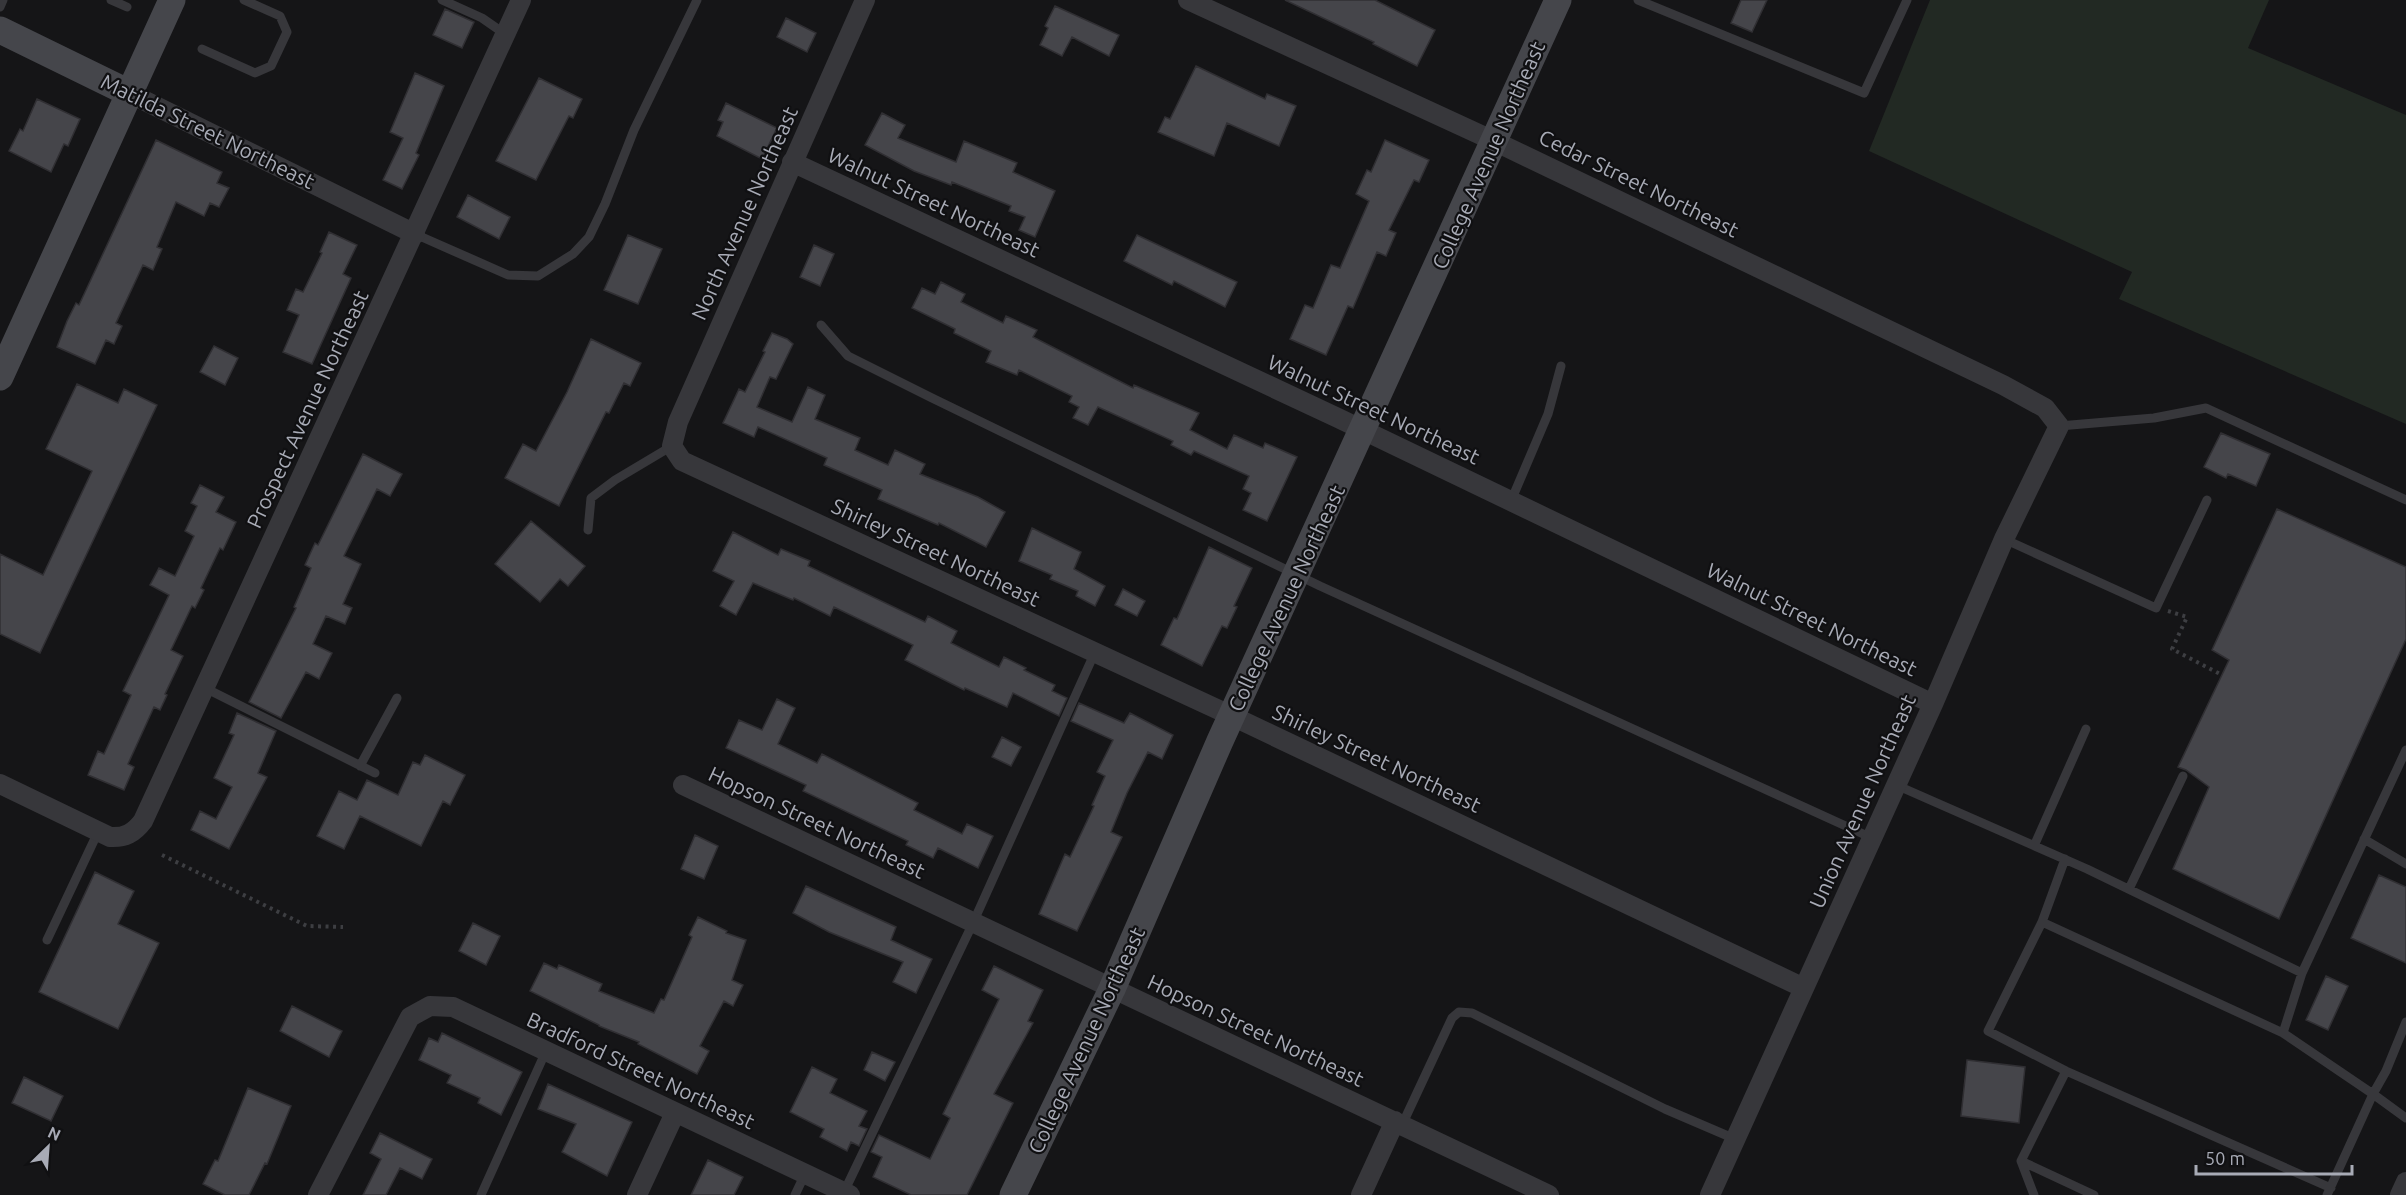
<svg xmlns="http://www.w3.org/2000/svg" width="2406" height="1195" viewBox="0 0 2406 1195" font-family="Ubuntu,sans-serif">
<rect width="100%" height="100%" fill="#151517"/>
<path fill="#222923" d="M1930,0H2269L2248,48L2406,115V424L2119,299L2132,272L1869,151Z"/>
<path fill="#45454a" stroke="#302f33" stroke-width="1.5" d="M1285,0H1375L1435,30L1417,66L1373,44L1374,42Z
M1741,0H1767L1752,32L1731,23Z
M1055,6L1119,35L1109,56L1072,37L1062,56L1040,45L1048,28L1045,26Z
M445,9L474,22L462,48L433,35Z
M786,18L816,33L807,52L777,37Z
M1196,66L1265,99L1267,94L1296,106L1279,146L1227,123L1214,156L1158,132L1165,117L1170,119Z
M415,73L444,86L416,153L419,155L402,189L383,180L403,138L390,132Z
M539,78L582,99L573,118L569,116L536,180L496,161Z
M37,99L80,119L68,146L64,144L51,172L9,151L20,129L23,131Z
M726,103L777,128L762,159L717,136L723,122L718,120Z
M882,113L905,125L898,138L956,162L964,141L1017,163L1013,172L1055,191L1035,237L1019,230L1025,217L1009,211L1011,206L952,182L951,185L914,171L865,145Z
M156,140L222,172L217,183L229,188L219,207L210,203L204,216L176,202L157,247L162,249L153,270L143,265L116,323L122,326L114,344L106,340L95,364L57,347L67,321L76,303L79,305Z
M1385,140L1429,160L1419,182L1414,180L1389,230L1396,233L1386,256L1377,252L1353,308L1348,306L1326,355L1290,339L1305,305L1313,308L1331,265L1340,268L1369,201L1356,194L1367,170L1371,172Z
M468,195L510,217L499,239L457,217Z
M329,232L357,245L343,274L351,278L312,364L283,352L299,315L287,310L296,289L303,292L322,253L320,252Z
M628,235L662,249L638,304L604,290Z
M1137,235L1237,282L1225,307L1174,281L1172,285L1124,261Z
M814,245L834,254L820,286L800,277Z
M941,282L965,294L961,302L1003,323L1006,316L1037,330L1033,337L1072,357L1133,388L1134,385L1199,413L1190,430L1227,449L1234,435L1263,448L1265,443L1297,457L1267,521L1243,510L1251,493L1243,489L1249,476L1194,451L1191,455L1171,445L1173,441L1098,407L1088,425L1073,418L1079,407L1069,402L1072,396L1019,370L1017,375L986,362L991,351L954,333L955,329L912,308L922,288L935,294Z
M772,333L787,339L793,344L776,379L770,377L757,407L792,422L808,387L825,395L815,419L860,438L855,450L888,465L895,450L925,464L920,474L978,497L1005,512L986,547L939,523L938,525L878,499L882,490L824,465L827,458L758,427L754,437L723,423L739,389L745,392L765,352L763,351Z
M591,339L641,363L630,386L624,383L609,413L606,412L559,506L505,478L523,444L536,451L567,392Z
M214,346L238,358L225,385L200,372Z
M77,384L118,403L124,389L157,405L40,653L0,634V554L43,575L92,471L46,449Z
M2221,433L2270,454L2256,486L2228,474L2226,478L2204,467Z
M363,454L402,474L390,496L377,489L344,556L361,564L343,604L352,608L345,624L326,616L313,644L332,653L319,679L306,672L281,718L249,702L296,608L294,607L311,568L305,565L315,543L318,545Z
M200,485L224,497L216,512L236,522L223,550L220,548L201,588L204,590L195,608L192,606L171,650L183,656L165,694L167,695L160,710L154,707L128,764L134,767L124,790L88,775L98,751L104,754L131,695L123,691L169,595L150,585L159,568L175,576L194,536L185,531L197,506L191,503Z
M2277,509L2406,567V639L2279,919L2173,869L2209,787L2186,770L2178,767L2229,660L2212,650Z
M531,521L585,566L568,586L560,579L540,602L495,564Z
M1032,528L1081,552L1074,569L1105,586L1095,606L1076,596L1078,591L1050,579L1052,575L1019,561Z
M733,532L778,555L781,549L810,561L808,566L925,622L928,616L957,631L951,643L999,667L1004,657L1026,668L1024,670L1055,685L1052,691L1067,698L1059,716L1013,693L1007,707L965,688L964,690L905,660L913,645L834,607L830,616L794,598L793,600L753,583L736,615L720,606L734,581L713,571Z
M1209,547L1252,568L1234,606L1237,607L1227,628L1222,626L1202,666L1161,645L1174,618L1177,619Z
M1123,589L1145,601L1137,616L1115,605Z
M777,699L795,708L778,744L817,763L822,754L918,803L914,810L962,834L967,824L993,836L978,868L938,848L933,858L906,845L908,841L803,791L806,785L726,748L739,720L762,730Z
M1079,703L1124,723L1130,713L1173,735L1162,759L1148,752L1127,793L1111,832L1122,837L1077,931L1039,914L1065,854L1070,857L1094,806L1092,805L1105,776L1097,772L1113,740L1071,721Z
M237,713L276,731L258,773L267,777L229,849L191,830L200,811L216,819L232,787L214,778L234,735L229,733Z
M1002,737L1021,747L1011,766L992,757Z
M425,755L465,775L450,805L443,801L421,846L360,816L344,849L317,836L339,791L357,800L367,780L398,795L413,762L420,765Z
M695,835L718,846L704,879L681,869Z
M95,872L134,891L118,924L159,943L118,1029L39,992Z
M2379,875L2406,887V963L2351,938Z
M806,886L896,927L891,940L932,959L916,993L893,982L903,962L829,932L793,913Z
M698,917L727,931L726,933L746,940L732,980L743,985L733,1006L724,1001L700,1046L709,1051L697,1074L638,1044L639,1042L599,1026V1025L530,991L544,963L557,969L559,965L602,984L599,991L654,1013L661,999L664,1000L692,937L689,935Z
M473,923L500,936L486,965L459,951Z
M994,966L1043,990L1028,1021L1033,1023L994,1094L1013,1103L967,1195H911L873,1177L882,1157L871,1152L879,1135L930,1159L950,1118L943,1114L999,999L982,990Z
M2326,976L2348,986L2328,1030L2306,1020Z
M292,1006L342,1031L329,1057L280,1031Z
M442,1033L522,1072L501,1115L478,1103L480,1098L447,1083L451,1075L419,1060L429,1038L438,1042Z
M872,1052L895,1062L885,1081L864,1070Z
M1967,1060L2025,1067L2019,1123L1961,1116Z
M812,1067L837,1079L830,1093L867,1111L859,1126L867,1129L859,1146L851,1142L847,1151L820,1137L824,1129L790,1112Z
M24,1077L63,1096L51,1121L12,1103Z
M548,1084L632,1122L607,1176L562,1152L576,1124L538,1109Z
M248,1088L291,1106L267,1164L265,1163L249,1195H225L203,1184L215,1160L218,1161Z
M380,1133L432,1159L422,1179L400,1168L386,1195H363L381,1159L370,1153Z
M708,1160L743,1177L734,1195H691Z"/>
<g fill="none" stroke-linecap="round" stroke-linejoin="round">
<path stroke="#3d3e42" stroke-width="4" stroke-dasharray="3 4.5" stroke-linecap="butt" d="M2168,611L2187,617L2172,649L2222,675
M162,855L307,926L343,927"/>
<path stroke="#37373b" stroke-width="9" d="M111,0L127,7
M442,0L482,18L505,34
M1638,0L1864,93L1907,0
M0,7L3,0
M202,49L255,73L271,66L287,32L280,16L244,0
M415,234L508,275L538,276L573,254L589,237L605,204L634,130L697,0
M821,325L848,356L932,398L1320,586L1872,838
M2059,426L2154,418L2206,408L2406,500
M1511,501L1548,414L1561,366
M588,530L591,498L615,480L672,446
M2004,539L2156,608L2207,500
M205,688L375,773
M360,766L397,698
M1896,785L2087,869L2302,973
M2364,839L2406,864
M2034,846L2086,729
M2065,859L2042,922L1988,1031L2066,1071L2331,1188
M2129,889L2183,776
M2042,922L2283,1033L2373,1094L2327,1195
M47,940L98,832
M2406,1022L2386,1071L2373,1094L2406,1118
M2283,1033L2302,973L2406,750
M1402,1125L1452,1018L1459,1012L1472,1013L1665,1109L1735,1139
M2021,1161L2094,1195
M844,1192L973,923L1095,652
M481,1195L546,1051
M795,1195L805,1174
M2034,1195L2021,1161L2066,1071"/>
<path stroke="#37373b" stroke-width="20" d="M865,0L678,422L672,446L682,461L1232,716L1804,988
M1188,0L1494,141L2003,385L2045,408L2059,426L2004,539L1933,704L1710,1195
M129,93L415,234
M792,162L1338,418L1933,704
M0,784L110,837C125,838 134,833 143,821L521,0
M683,785L1549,1195
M318,1195L410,1017L430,1006L453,1007L850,1195
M637,1195L675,1113
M1361,1195L1395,1121
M2400,1195L2406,1182"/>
<path stroke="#45464b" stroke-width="27" d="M0,30L129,93
M0,377L172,0
M1013,1195L1112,989L1220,741L1558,0"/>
</g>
<g text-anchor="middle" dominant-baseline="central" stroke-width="4.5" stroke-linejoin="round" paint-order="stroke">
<g font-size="21" fill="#a8abb6" stroke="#101012">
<text transform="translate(208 131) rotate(26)">Matilda Street Northeast</text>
<text transform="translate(1488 155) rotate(-66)">College Avenue Northeast</text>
<text transform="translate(1639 183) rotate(26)">Cedar Street Northeast</text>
<text transform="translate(934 202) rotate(25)">Walnut Street Northeast</text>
<text transform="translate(744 213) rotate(-66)">North Avenue Northeast</text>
<text transform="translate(307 409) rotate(-65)">Prospect Avenue Northeast</text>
<text transform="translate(1374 409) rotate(25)">Walnut Street Northeast</text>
<text transform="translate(936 552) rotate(25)">Shirley Street Northeast</text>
<text transform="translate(1286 598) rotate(-65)">College Avenue Northeast</text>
<text transform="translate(1812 619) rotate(26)">Walnut Street Northeast</text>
<text transform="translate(1377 758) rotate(25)">Shirley Street Northeast</text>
<text transform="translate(1862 801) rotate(-66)">Union Avenue Northeast</text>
<text transform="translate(817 822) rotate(25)">Hopson Street Northeast</text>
<text transform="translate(1256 1030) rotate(25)">Hopson Street Northeast</text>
<text transform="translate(1086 1040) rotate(-65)">College Avenue Northeast</text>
<text transform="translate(641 1070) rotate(25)">Bradford Street Northeast</text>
</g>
</g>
<g transform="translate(48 1147) rotate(25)" stroke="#101012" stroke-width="4.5" paint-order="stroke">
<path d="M0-4.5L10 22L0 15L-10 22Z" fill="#a8abb6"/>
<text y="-9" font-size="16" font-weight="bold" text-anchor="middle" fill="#a8abb6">N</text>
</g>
<path d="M2196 1165v9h156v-9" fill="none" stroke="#a8abb6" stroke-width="3"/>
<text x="2205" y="1165" font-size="18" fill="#a8abb6" stroke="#101012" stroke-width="4.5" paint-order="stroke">50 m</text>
</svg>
